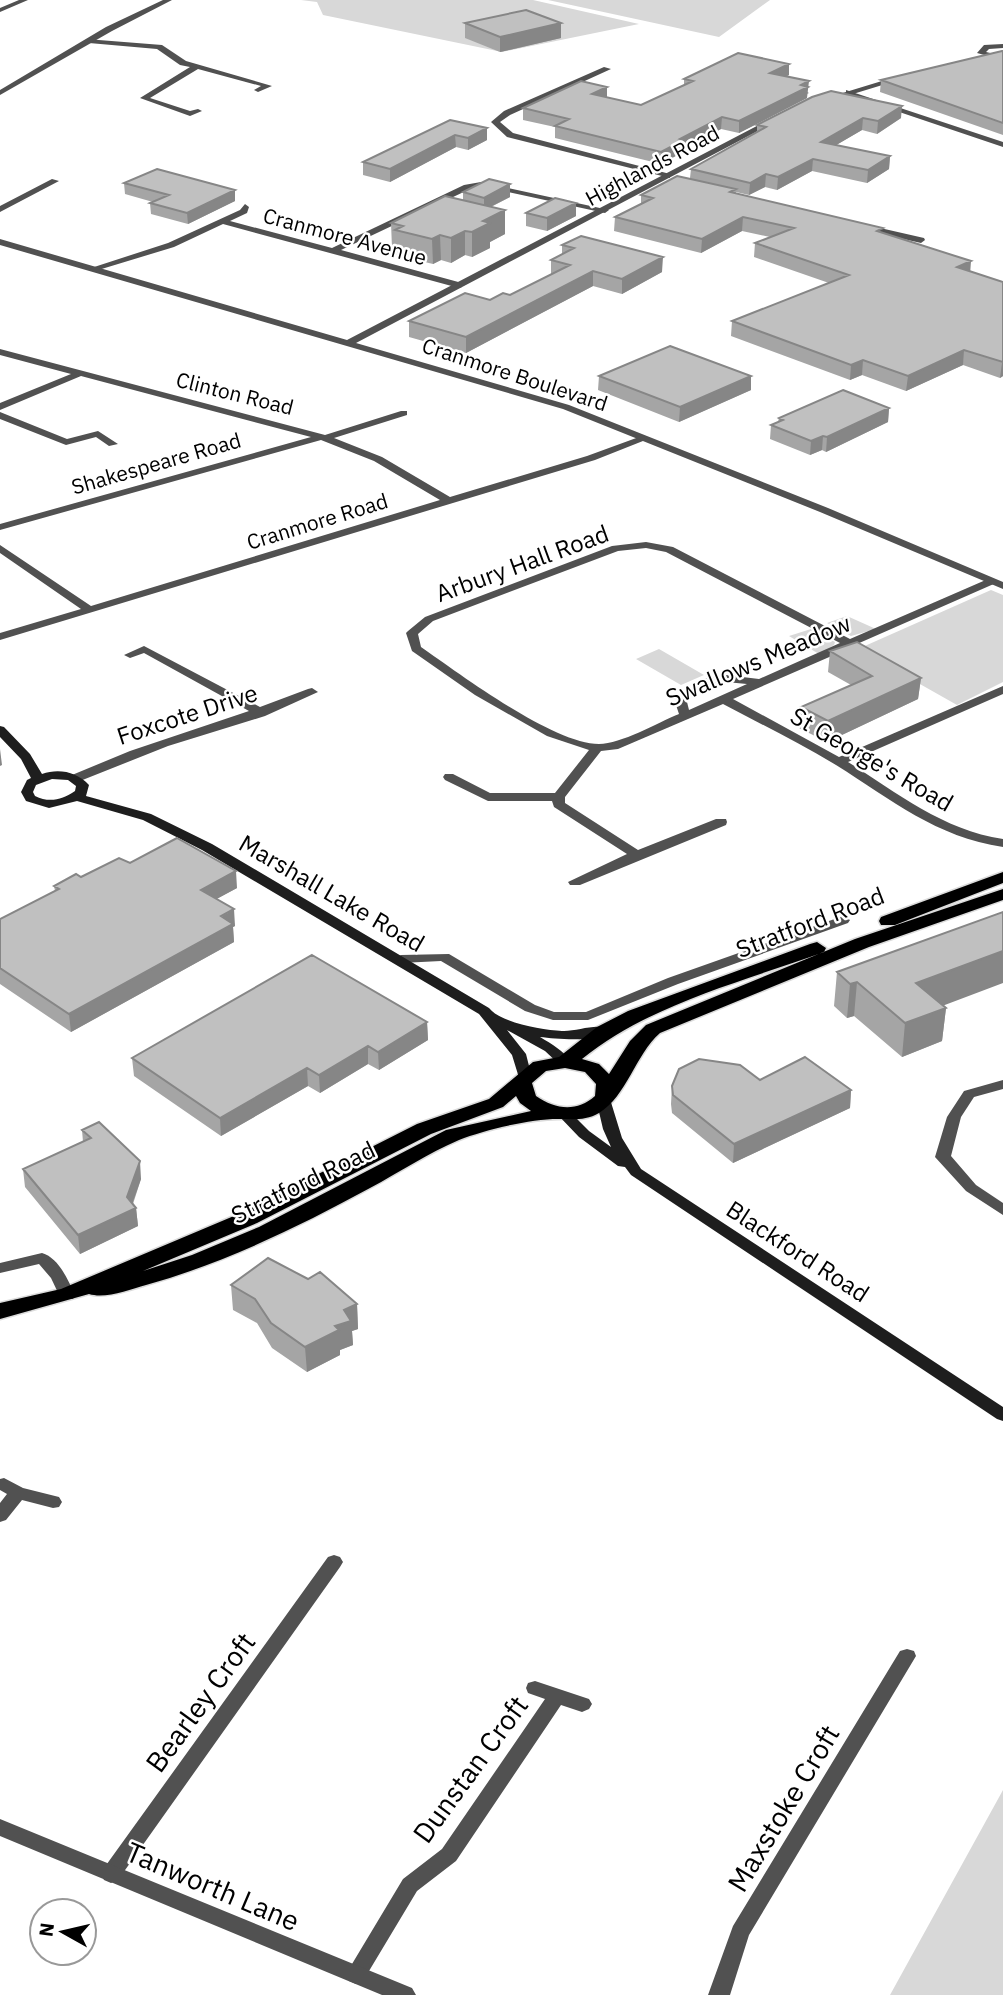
<svg xmlns="http://www.w3.org/2000/svg" width="1003" height="1995" viewBox="0 0 1003 1995" font-family="'IBM Plex Sans',sans-serif">
<rect width="100%" height="100%" fill="#fff"/>
<path fill="#d8d8d8" d="M301,0H533L639,24L502,52L323,15L317,2Z
M548,0H770L719,37Z
M991,590L1003,595V682L957,705L858,649Z
M847,616L876,629L851,636L827,623Z
M811,629L835,642L834,645L819,654L789,636Z
M659,649L704,675L681,685L636,659Z
M1003,1790V1995H890Z"/>
<g fill="none" stroke-linecap="round" stroke-linejoin="round">
<g stroke="#dbdbdb" stroke-width="3">
<path id="trunk" d="M1003,872V883L895,925H881L879,921L881,917Z
M1003,889V900L869,947L660,1033C635,1055 627,1096 599,1113C586,1121 572,1119 558,1119C530,1119 484,1130 459,1140C428,1153 400,1172 370,1188C298,1227 225,1263 146,1285C129,1290 105,1299 89,1294L0,1319V1303L61,1289L241,1213L417,1124L489,1099L533,1062L559,1057L597,1027L628,1011L810,944L817,942L826,948L824,952C742,982 650,1004 582,1059L599,1064L609,1074L630,1041L646,1025L855,939ZM565,1068L585,1072L596,1084L595,1096C577,1112 556,1110 536,1096L532,1083L546,1071ZM516,1096L520,1103L531,1111L446,1130L259,1227L192,1255L143,1271L257,1223L431,1134L503,1107Z"/>
</g>
<path fill="#515151" fill-rule="evenodd" d="M19,0H28L0,12V8Z
M86,39L162,45L186,61L272,86L258,92L254,90L261,86L198,69L150,98L190,111L198,109L202,111L190,116L140,98L190,67L180,65L157,49L89,43Z
M604,67L611,69L510,115L500,122L513,133L670,174V178L507,137L491,122L504,111Z
M846,90L1003,142V147L846,94Z
M52,179L59,181L0,212V206Z
M481,182L609,210L605,213L481,186L470,189L341,250L462,283V287L459,288L223,224L174,247L95,271L88,269L168,243L240,210L245,204L249,207L247,213L230,221L332,248L464,185Z
M867,225L924,238L925,240L921,243L864,230V226Z
M0,349L325,435L401,411H407V415L334,438L382,457L450,497L587,456L639,437L648,439L595,460L0,640V633L81,609L0,553V545L91,606L440,500L374,461L321,440L0,530V524L311,437L81,376L0,410V403L71,374L0,355Z
M0,412L67,439L98,431L118,444L109,446L96,437L66,445L0,419Z
M646,542L673,547L850,639L988,579H996V583L857,644L856,647L850,648L733,699L839,757L1003,686V694L848,762C897,793 943,830 1003,839V847C936,837 892,800 836,765C799,743 761,724 723,704L618,749L601,751L565,797V803L638,850L716,819H726L727,822L726,825L580,885H570L568,882L627,854L554,807L552,801H488L445,780L443,777L445,774H453L490,793H555L589,750L547,736L475,695L412,651L406,633L408,631L425,617L612,546ZM646,548L666,552L840,643L759,679L726,675L702,679L684,690L675,702L679,714C657,723 621,744 599,744C553,744 460,674 421,647L418,634L433,621L618,551ZM726,682L747,684L689,710L687,702C698,688 709,683 726,682Z
M144,646L260,707L308,689L312,688L318,692L265,716L168,746L80,781H72L70,778L72,775L130,751L249,711L144,653L130,658L124,655Z
M843,916L850,920L848,923L678,984L588,1020H553L525,1011L441,961L401,963L394,959L401,955L449,954L535,1005L554,1012H586L668,978Z
M1003,1080V1089L974,1097L961,1117L951,1156L976,1185L1003,1203V1215L966,1191L935,1157L947,1117L964,1091Z
M42,1253C59,1258 68,1280 75,1295L73,1299H61L51,1278L39,1264L0,1273V1263Z
M4,1478L23,1488L59,1497L62,1502L59,1507L53,1508L22,1500L6,1520L0,1522V1503L7,1494L0,1490V1479Z
M334,1555L340,1557L343,1562L340,1567L118,1880L111,1883L104,1880L101,1874L104,1868L328,1557Z
M907,1649L914,1651L916,1656L749,1935L730,1995H708L733,1926L900,1651Z
M535,1681L589,1699L592,1704L589,1709L582,1712L561,1705L456,1861L417,1891L363,1981L356,1984L349,1981L346,1975L349,1969L403,1879L442,1849L545,1699L528,1693L526,1688L528,1683Z"/>
<path fill="#515151" fill-rule="evenodd" d="M163,0H172L112,31L0,95V90L106,27Z
M1003,44V48L989,49L986,52L1003,56V60L977,53L984,45Z
M895,77L902,79L830,101L823,99Z
M770,119L777,121L356,343L569,405L828,508L1003,582V589L820,512L563,409L0,245V239L347,340Z
M0,1819L412,1988L416,1995H382L0,1836Z"/>
<path fill="#1e1e1e" fill-rule="evenodd" d="M0,726L4,727L30,754L42,774C59,768 77,772 89,785L86,796L151,814L212,844L489,1008C501,1023 542,1030 562,1031C577,1032 600,1021 611,1031C597,1043 558,1039 540,1037C552,1044 563,1051 572,1062L570,1065H560L545,1051L507,1030L526,1054L532,1078L530,1081H520L512,1055L479,1014L202,850L143,820L77,801L49,808L26,801L21,792L27,780L31,778L21,759L0,737ZM52,779L68,780L76,786L75,791C62,800 49,803 35,796L33,792L36,785Z
M603,1094L610,1099L622,1138L641,1169L1003,1407V1421L997,1419L631,1175L625,1167L618,1166L579,1137L557,1114L559,1111H569L589,1131L611,1147L603,1129L596,1099Z"/>
<use href="#trunk" fill="#000" fill-rule="evenodd"/>
</g>
<path fill="#a5a5a5" d="M465,23L561,38L500,52L465,38Z
M1003,51V135L880,92L881,80Z
M789,75L786,76L809,93L807,94V98L739,133L721,129L683,149V152L661,164L555,138V127L523,120V108L607,87V98L641,105L684,85V79Z
M812,97L901,118L877,134L862,130L836,145L890,156L889,169L867,183L812,171L777,190L765,187L749,195L736,192V194L883,233L970,272L1003,282V376L1000,378L963,365L906,391L862,375L850,380L731,336L732,321L829,283L754,257L755,243L770,237L742,231L701,253L614,231L615,217L641,204V195L690,178L691,169L757,132V125Z
M450,120L487,128V140L468,150L456,147L390,182L363,175V162Z
M124,183L235,190V201L188,224L151,214L150,203L153,202L125,194Z
M510,184V197L491,207L505,210V234L490,242V248L472,257L465,255L451,263L441,260L433,264L396,255V249L392,248L391,223L463,200V192Z
M576,203V216L547,231L526,226V213Z
M562,245L662,272L622,294L593,286L466,353L409,337V321L510,295L551,274V260L562,254Z
M599,376H751V390L679,422L598,390Z
M889,408L888,422L826,452L822,450L810,455L770,439L771,425L778,422L779,418Z
M830,651L921,678L918,699L827,742L799,728L801,707L851,685L828,672Z
M130,863L237,888L216,899L235,926L233,927L234,942L71,1032L0,984V919L55,891L54,886Z
M837,972L943,1005L946,1008L942,1041L902,1057L854,1016L847,1018L834,1006Z
M427,1022L428,1040L379,1070L368,1064L320,1093L308,1086L221,1136L134,1076L132,1058Z
M672,1086L851,1090L850,1108L733,1163L672,1113L671,1104Z
M82,1130L141,1179L133,1204L136,1208L138,1226L80,1254L25,1187L23,1169L83,1142Z
M231,1285L357,1304L358,1329L352,1331L353,1345L340,1350V1355L307,1372L272,1348L257,1323L233,1310Z"/>
<path fill="#868686" d="M561,23V38L500,52V37Z
M789,64V75L769,85L770,73Z
M809,81L807,98L739,133V121Z
M607,87V98L592,94Z
M902,106L901,118L877,134L878,121Z
M722,117L721,129L683,149V152L661,164V152L680,139Z
M863,118L862,130L821,154V142Z
M487,128V140L468,150V138Z
M455,135L456,147L390,182V169Z
M890,156L889,169L867,183L868,170Z
M813,159L812,171L777,190L778,177Z
M766,174L765,187L749,195L750,183Z
M510,184V197L484,210V198Z
M235,190V201L188,224L187,213Z
M576,203V216L547,231V218Z
M505,210V234L490,242V248L472,257V232L483,221Z
M743,217L742,231L701,253L702,239Z
M465,231V255L451,263V238Z
M440,235L441,260L433,264L432,239Z
M663,257L662,272L622,294V279Z
M971,261L970,275L957,267Z
M593,271V286L466,353V337Z
M964,350L963,365L906,391L908,376Z
M863,360L862,375L850,380L851,365Z
M1003,362V376L1000,378L1002,363Z
M751,376V390L679,422L680,407Z
M889,408L888,422L826,452L827,437Z
M823,436L822,450L810,455L811,441Z
M921,678L918,699L827,742L828,721Z
M0,749L2,765L0,766Z
M236,871L237,888L202,907L201,890Z
M234,909L235,926L233,927L234,942L71,1032L69,1014Z
M1003,951V983L913,1017L916,983Z
M857,982L854,1016L847,1018L850,984Z
M946,1008L942,1041L902,1057L905,1023Z
M427,1022L428,1040L379,1070L378,1052Z
M368,1046V1064L320,1093L319,1075Z
M307,1068L308,1086L221,1136L220,1118Z
M851,1090L850,1108L733,1163L734,1144Z
M140,1161L141,1179L130,1210L136,1208L138,1226L80,1254L78,1235L127,1197Z
M357,1304L358,1329L352,1331L353,1345L340,1350V1355L307,1372L305,1347L335,1326L344,1310Z"/>
<path fill="#c0c0c0" stroke="#868686" stroke-width="2" d="M526,10L561,23L500,37L465,23Z
M1002,51H1003V123L881,80Z
M738,53L789,64L770,73L809,81L801,85L808,87L739,121L722,117L680,139L684,140L661,152L555,126L569,119L523,108L581,81L607,87L592,94L641,105L693,81L684,79Z
M831,91L902,106L878,121L863,118L821,142L890,156L868,170L813,159L778,177L766,174L750,183L691,169L766,127L757,125L812,97Z
M450,120L487,128L468,138L455,135L390,169L363,162Z
M157,169L235,190L187,213L150,203L169,195L124,183Z
M677,176L736,189L730,192L883,228L877,231L971,261L957,267L1003,282V362L964,350L908,376L863,360L851,365L732,321L849,275L755,243L794,228L743,217L702,239L615,217L653,198L641,195Z
M489,179L510,184L484,198L463,192Z
M445,196L505,210L483,221L490,223L472,232L465,231L451,238L440,235L432,239L395,230L403,226L391,223Z
M555,198L576,203L547,218L526,213Z
M581,236L663,257L622,279L593,271L466,337L409,321L465,293L490,300L503,293L510,295L570,265L551,260L574,248L562,245Z
M670,346L751,376L680,407L599,376Z
M843,390L889,408L827,437L823,436L811,441L771,425L783,420L779,418Z
M857,642L921,678L828,721L801,707L872,676L830,651Z
M177,838L236,871L201,890L234,909L221,916L233,924L69,1014L0,968V919L59,889L54,886L76,874L81,877L119,858L130,863Z
M1003,912V951L916,983L946,1008L905,1023L857,982L850,984L837,972Z
M312,955L427,1022L378,1052L368,1046L319,1075L307,1068L220,1118L132,1058Z
M805,1057L851,1090L734,1144L673,1095L672,1086L679,1069L699,1059L740,1065L760,1080Z
M99,1122L140,1161L127,1197L136,1208L78,1235L23,1169L91,1138L82,1130Z
M268,1258L308,1279L320,1272L357,1304L344,1310L351,1321L335,1326L339,1330L305,1347L271,1323L255,1299L231,1285Z"/>
<g text-anchor="middle" dominant-baseline="central" stroke-width="5" stroke-linejoin="round" paint-order="stroke">
<g font-size="21" fill="#000" stroke="#fff">
<text transform="translate(652 165) rotate(-28)">Highlands Road</text>
<text transform="translate(345 236) rotate(15)">Cranmore Avenue</text>
<text transform="translate(515 374) rotate(18)">Cranmore Boulevard</text>
<text transform="translate(235 393) rotate(14)">Clinton Road</text>
<text transform="translate(156 463) rotate(-16)">Shakespeare Road</text>
<text transform="translate(317 521) rotate(-17)">Cranmore Road</text>
</g>
<g font-size="24" fill="#000" stroke="#fff">
<text transform="translate(522 563) rotate(-20)">Arbury Hall Road</text>
<text transform="translate(758 660) rotate(-23)">Swallows Meadow</text>
<text transform="translate(187 714) rotate(-18)">Foxcote Drive</text>
<text transform="translate(872 759) rotate(30)">St George's Road</text>
<text transform="translate(332 893) rotate(30)">Marshall Lake Road</text>
<text transform="translate(810 922) rotate(-21)">Stratford Road</text>
<text transform="translate(303 1182) rotate(-26)">Stratford Road</text>
<text transform="translate(798 1251) rotate(33)">Blackford Road</text>
</g>
<g font-size="28" fill="#000" stroke="#fff">
<text transform="translate(200 1702) rotate(-54)">Bearley Croft</text>
<text transform="translate(470 1769) rotate(-54)">Dunstan Croft</text>
<text transform="translate(783 1808) rotate(-59)">Maxstoke Croft</text>
<text transform="translate(213 1886) rotate(23)">Tanworth Lane</text>
</g>
</g>
<g transform="translate(63 1932) rotate(278)"><circle r="33" fill="#ffffff" stroke="#999999" stroke-width="2"/>
<path d="M0-5L12 26L0 18L-12 26Z" fill="#000000"/>
<text y="-10" font-size="19" font-weight="bold" text-anchor="middle" fill="#000000">N</text>
</g>
</svg>
